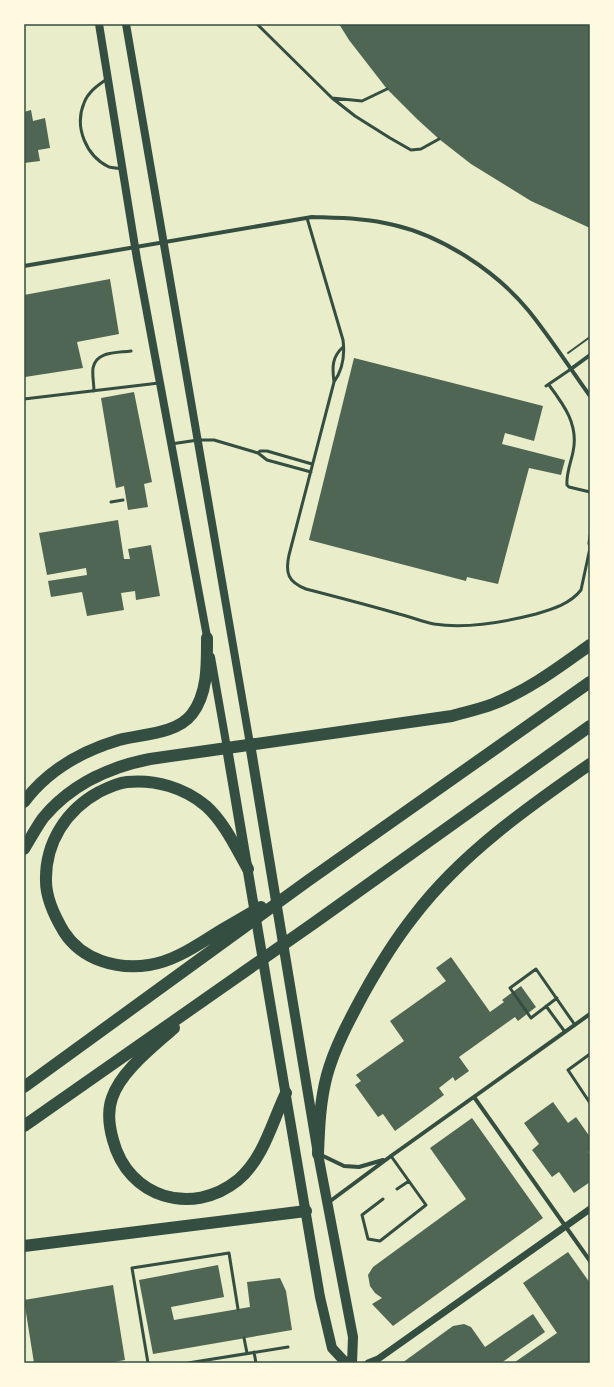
<svg xmlns="http://www.w3.org/2000/svg" width="614" height="1387" viewBox="0 0 614 1387" font-family="'DM Sans',sans-serif">
<rect width="100%" height="100%" fill="#e9edc9"/>
<path fill="#4f6655" d="M339,24H590V228L531,201L471,164L439,139L417,119L387,89L349,40Z
M31,110L33,121L45,118L50,148L38,150L40,161L24,163V112Z
M110,279L119,334L77,342L83,368L25,377L24,295Z
M354,358L543,406L534,441L505,433L502,444L565,460L561,475L529,468L498,584L467,577L466,581L309,540Z
M134,392L152,482L144,484L148,507L128,510L124,486L116,488L101,398Z
M118,520L124,559H130L128,549L151,545L160,596L136,600L135,591L121,593L124,610L87,616L82,592L51,597L48,581L87,575L86,568L47,575L39,533Z
M451,957L490,1012L504,1002L502,1000L521,986L536,1007L518,1021L515,1017L459,1057L469,1071L455,1081L453,1077L439,1088L444,1095L395,1131L383,1114L378,1117L355,1085L361,1081L356,1075L404,1041L390,1021L446,981L436,968Z
M553,1102L568,1123L576,1117L590,1137V1150L588,1152L590,1155V1182L574,1193L559,1172L552,1177L532,1150L539,1144L524,1123Z
M472,1118L543,1218L393,1326L372,1304L382,1298L375,1293L370,1286L368,1275L373,1267L466,1199L430,1148Z
M568,1252L590,1283V1363H516L515,1362L557,1333L523,1283Z
M218,1265L224,1297L171,1307L174,1320L250,1307L247,1282L280,1278L286,1291L292,1330L153,1354L139,1280Z
M113,1285L125,1360L108,1363H34L24,1300Z
M533,1314L545,1332L501,1363H402L453,1326L464,1324L471,1327L485,1347Z"/>
<g fill="none" stroke-linecap="round" stroke-linejoin="round">
<path stroke="#344e41" stroke-width="2" d="M568,353L590,337"/>
<path stroke="#344e41" stroke-width="3" d="M257,24L332,98L355,116L390,138L411,150L421,149L439,139
M107,79C98,85 88,92 84,103C74,127 86,156 109,167C113,168 118,168 122,169
M332,98L362,101L387,89
M307,218L343,340C345,355 343,369 334,382L289,555C285,573 288,582 306,589C337,597 368,605 399,614C411,617 423,622 434,624C467,629 505,622 536,614C553,609 570,604 581,590L590,548L589,543L590,536
M334,382C332,367 332,357 343,347
M549,385C564,405 579,425 573,452C571,462 566,474 567,485L569,487L590,492
M546,386L571,369
M94,391C94,384 92,375 93,368C96,351 117,353 131,351
M24,399L159,383
M171,444L198,440H214L258,453L267,460L311,472
M258,453L260,451H267L312,464
M111,502L123,500
M557,998L531,1018L510,988L536,969L575,1025
M546,1006L565,1032
M590,1054L568,1070L590,1103
M397,1189L409,1181
M383,1199L362,1215L368,1239L380,1241L426,1205L391,1156
M244,1338L247,1353
M254,1352L256,1363
M148,1363L132,1268L229,1253L238,1309
M188,1363L288,1347"/>
<path stroke="#344e41" stroke-width="4" d="M24,266L312,217C340,218 367,218 394,225C442,236 496,271 528,310C550,337 569,367 590,396
M571,369L590,355
M474,1097L590,1261
M319,1154L344,1166L359,1167L383,1160
M329,1202L391,1156L590,1014"/>
<path stroke="#344e41" stroke-width="7" d="M368,1363L378,1359L590,1209"/>
<path stroke="#344e41" stroke-width="8" d="M99,24L137,259L208,642
M126,24L250,744
M211,657L227,748"/>
<path stroke="#344e41" stroke-width="10" d="M250,744L318,1154L353,1337L352,1363
M227,748L320,1297L332,1348L346,1363"/>
<path stroke="#344e41" stroke-width="12" d="M24,802C47,771 82,751 119,740C142,734 177,734 192,714C208,693 207,664 207,638
M24,849C30,839 36,828 43,818C71,784 109,767 150,759L452,716C466,712 480,709 493,704C529,690 559,667 590,645
M248,869C236,848 224,822 206,806C185,788 155,779 127,782C117,783 107,788 99,792C66,810 45,843 46,881C46,899 55,917 64,932C82,960 117,970 149,965C177,961 201,942 225,928C237,921 249,914 261,907
M174,1028C153,1047 121,1071 112,1098C107,1112 109,1126 113,1140C128,1198 192,1217 238,1180C264,1158 272,1122 286,1093
M24,1087L309,880L590,682
M24,1126L314,923L590,726
M318,1154C319,1127 320,1101 327,1075C335,1046 350,1019 364,993C379,966 395,940 414,916C461,854 527,808 590,764
M24,1246L306,1211"/>
</g>
<rect width="614" height="1387" fill="none" stroke="#fefae0" stroke-width="50"/>
<rect x="25" y="25" width="564" height="1337" fill="none" stroke="#344e41" stroke-width="1.5"/>
</svg>
